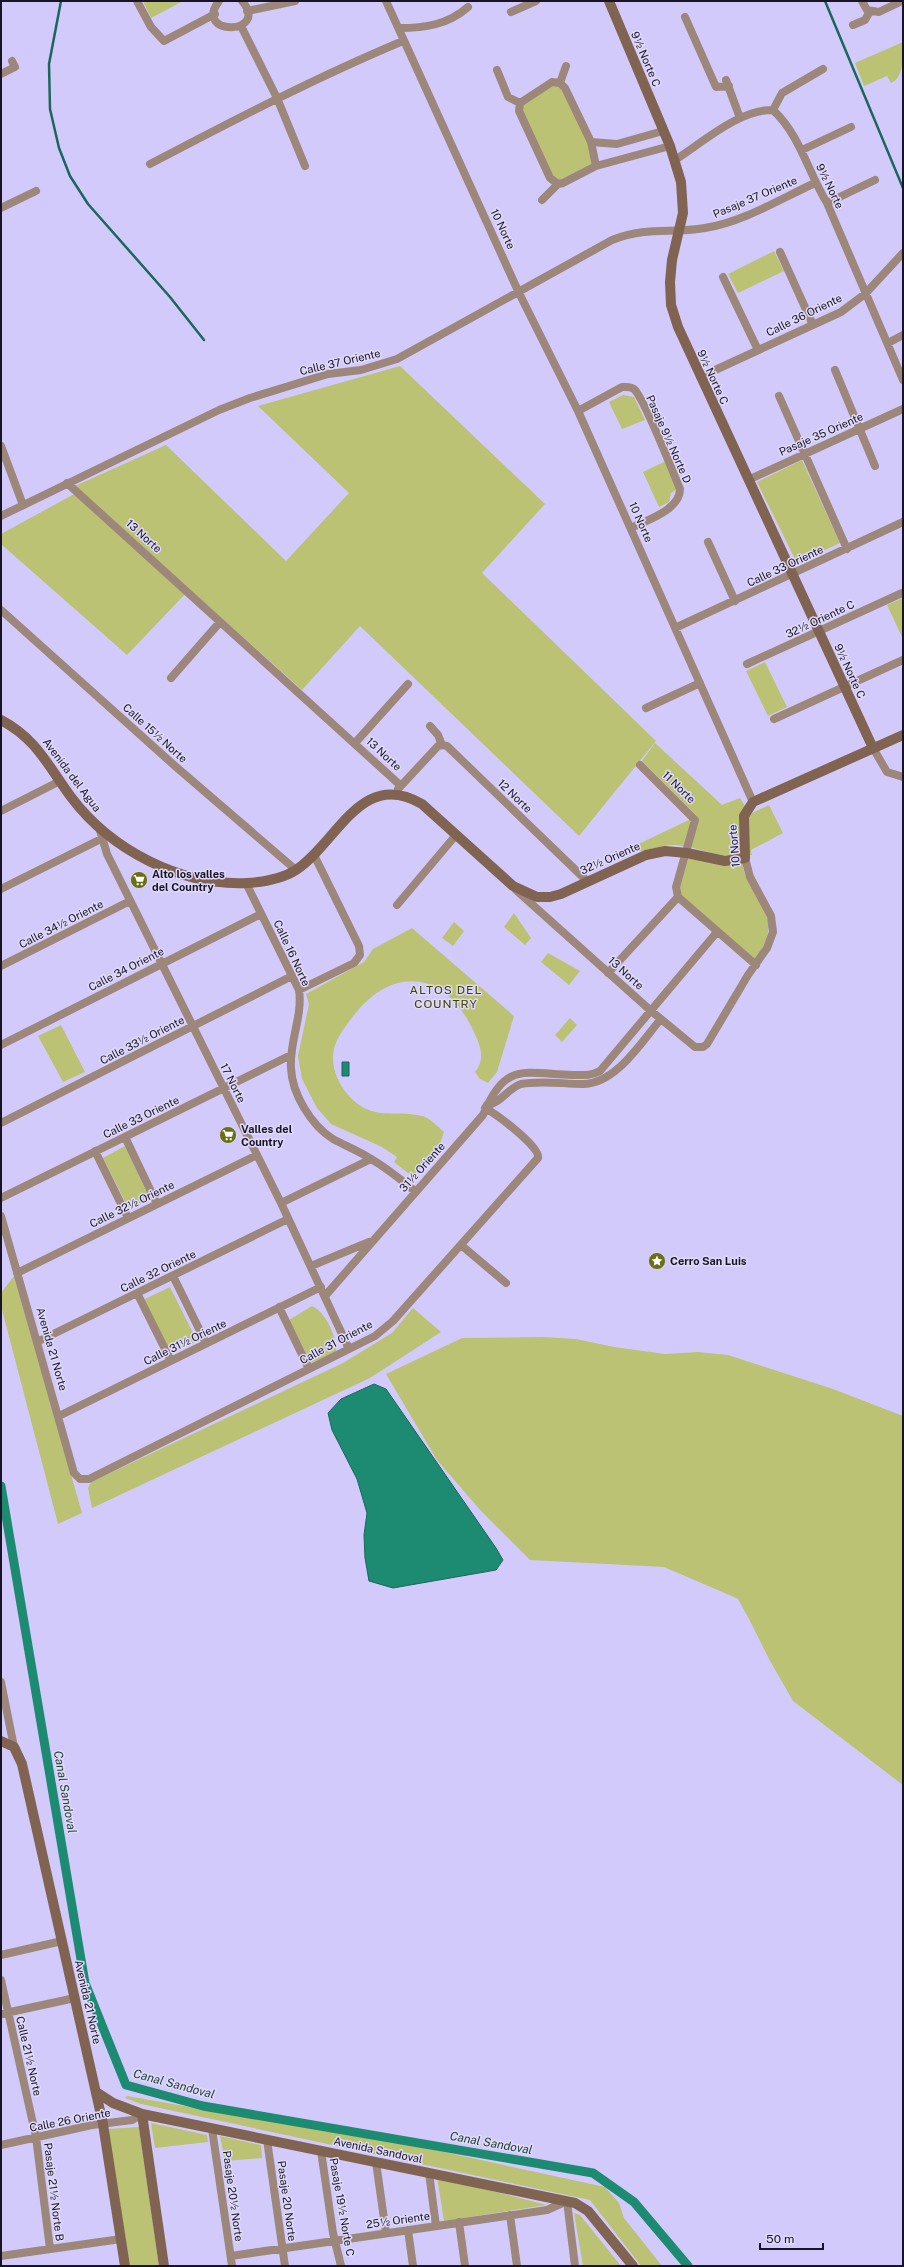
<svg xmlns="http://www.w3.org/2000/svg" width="904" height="2267" viewBox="0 0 904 2267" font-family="'Public Sans',sans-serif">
<rect width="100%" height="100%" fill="#d3cafc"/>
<path fill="#bbc274" d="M143,1H183L151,18Z
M903,42C903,57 904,78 891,83L887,76L864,86L855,63Z
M557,82L591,142L596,166L563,183L554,181L519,111L520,103Z
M774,251L784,271L738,293L728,274Z
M400,366L545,504L482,573L656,741L579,836L360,626L302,690L75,486L166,445L286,561L349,493L258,406Z
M623,395L634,397L645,420L622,429L609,402Z
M802,460L840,543L797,563L757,482Z
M666,461L677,489L671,493L669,502L659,507L643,472Z
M76,493L188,591L127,655L1,544V534Z
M903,598V639L887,605Z
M765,662L787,707L768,716L746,671Z
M655,743L722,805L740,798L750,814L769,805L783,833L751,850L752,855C723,861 704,848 676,845C658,844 641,855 624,851L697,816L642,761Z
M689,857L743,861C742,870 746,878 750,885C770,920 777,924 755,961L680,895L679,887Z
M514,913L531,938L525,945L504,927Z
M454,922L464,931L453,946L442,938Z
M412,928L514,1016L497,1072L488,1083L480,1079L475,1072C486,1059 480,1044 473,1030C446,972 394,964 354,1015C345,1027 334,1040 333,1055C332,1070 339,1085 349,1096C373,1122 393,1109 422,1116C429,1117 438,1127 444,1132L441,1141L413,1177L394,1162L397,1157L382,1147L331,1124L317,1108L302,1079L298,1056L309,1004L306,994L364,962L373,949Z
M548,953L580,971L569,985L541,962Z
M570,1018L577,1025L562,1042L555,1035Z
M61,1025L85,1072L63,1082L38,1036Z
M125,1146L150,1199L129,1209L103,1158Z
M14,1276L82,1513L58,1524L1,1306V1293Z
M170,1287L197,1341L170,1354L143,1300Z
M312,1306C326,1312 338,1339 336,1353L311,1363L289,1320Z
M413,1308L441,1332L370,1378L92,1508L88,1488L91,1482L343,1363L392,1333Z
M543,1337L576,1339L614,1347L665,1354L698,1352L728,1355L833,1389L903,1416V1785L793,1701L769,1659L749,1619L738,1599L734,1597L664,1567L530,1560L481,1511L437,1460L386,1374L462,1338Z
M127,2096L421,2147L605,2187L619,2203L624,2218L662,2266H641L590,2200L141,2104L125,2098Z
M151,2123L207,2135L208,2142L155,2148Z
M139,2127L159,2266H130L108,2129Z
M220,2136L261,2145L262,2158L225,2161Z
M437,2177L547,2205L444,2221Z
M574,2213L580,2215L621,2266H583Z"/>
<path fill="#1d8a72" stroke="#1c675b" d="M342,1062H349V1076H342Z
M374,1384L386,1389L496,1548L503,1560L496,1570L393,1588L369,1581L365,1558L364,1535L367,1513L357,1479L332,1430L328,1413L341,1399Z"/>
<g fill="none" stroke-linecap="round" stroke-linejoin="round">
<path stroke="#1c675b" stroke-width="2.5" d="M61,1L49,64L50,109L59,148L70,176L88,204L170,297L204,340
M825,1L903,188"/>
<path stroke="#1d8a72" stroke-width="9" d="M1,1486L85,1983L126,2085L203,2106L593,2173L634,2202L688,2266"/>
<path stroke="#9c877a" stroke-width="8" d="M137,1L151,27L164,41L215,14
M219,1C192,37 271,35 242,1
M386,1L519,293L578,411L753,802
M862,1L867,10L879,12L902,1
M247,11L295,1
M511,12L536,1
M685,17L716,87L729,86
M853,25L865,20L870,11
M241,26L277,98L305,166
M399,28C424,28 448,25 468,7
M497,70L508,97L520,103L519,111L550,178L558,184
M1,74L15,67L12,61
M726,80L740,118
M560,83L565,88L591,142L596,166
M560,83L566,66
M520,103L552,82L560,83
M773,110L782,93L823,69
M591,142L617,144L663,131
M802,150L851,127
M675,160C703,142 740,109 773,110C800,135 808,172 827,203L903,380
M150,164C234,120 317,77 403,41
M558,184L563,183L596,166L670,146
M542,200L558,184
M827,203L875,180
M1,208L36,191
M780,252L813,325
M723,277L758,350
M888,343L903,335
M835,370L875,466
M700,377L841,312L865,294L903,253
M779,396L847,549
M578,411L622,387C626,387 630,386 634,389C644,398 673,472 680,489C680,510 647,520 631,528
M1,446L23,505
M748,480L903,409
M67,483L400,785
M1,516L219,410L250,398L328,374L361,370L397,359L612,240C648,226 670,234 705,228C743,222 780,199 815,183
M708,542L735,601
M1,610L175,766L296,870
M675,628L903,522
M747,664L902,593
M171,678L220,622
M646,708L700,683
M774,719L903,660
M430,726L438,735L442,745L447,746L587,881
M355,743L408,684
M873,748L887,772L903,777
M640,765L695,820L676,887L678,897L756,965
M398,789L438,746L442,745
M1,811L60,781
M99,827L107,854L281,1203L349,1349
M246,883L299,990C303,1016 289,1042 291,1068C292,1094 311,1125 333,1139C346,1146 359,1151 371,1159C387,1168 401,1180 415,1191
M1,889L101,839
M516,890L650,1010L695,1047H703L707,1044L748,975L767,948L773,932L771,916L750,877L745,858
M397,905L456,835
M1,966L130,901
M608,973L678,897
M299,990L354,963L360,955L359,946L314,855
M1,1045L261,914
M487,1105C500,1104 508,1088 521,1084C541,1080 563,1084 583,1084C616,1084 641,1042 661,1019
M1,1123L292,976
M125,1137L157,1204
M95,1151L128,1218
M1,1198L291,1055
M281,1203L371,1159
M1,1216L74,1473L80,1479H89L375,1336L393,1321L538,1158C541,1147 496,1114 485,1108
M461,1245L506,1283
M311,1266L369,1242
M17,1273L257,1155
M173,1276L206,1343
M137,1293L171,1361
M325,1296L483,1115C505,1062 522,1073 572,1075C582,1075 591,1076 600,1071L717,932
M279,1307L309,1369
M37,1342L288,1219
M59,1416L321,1287
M1,1682L14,1747
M1,1955L62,1941
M1,1980L36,2137L50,2249
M1,2014L75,1998
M212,2129L232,2266
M267,2140L285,2266
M1,2145L92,2125L132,2120L142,2114
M321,2151L333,2233L341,2266
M376,2162L386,2233
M429,2173L436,2226
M510,2215L517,2266
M459,2222L465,2266
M408,2230L413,2266
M1,2256L121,2239
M231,2256L547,2210L567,2201L575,2266"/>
<path stroke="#806350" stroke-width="10" d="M609,1L670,146L681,182L683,213L672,260L670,282L671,305L678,327L873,748
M1,720C37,739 48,766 71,797C111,850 180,886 247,883C263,882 282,879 296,870C338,842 361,768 422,804L513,886L537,897H550L561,894L646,855L665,851L687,853L725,861L745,858L744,816L753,802L903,735
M1,1741L14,1747L22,1764L103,2124L125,2266
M96,2092L113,2103L142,2114L575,2203L588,2211L633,2266
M142,2114L164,2266"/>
</g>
<defs>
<g id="supermarket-disc" transform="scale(0.9)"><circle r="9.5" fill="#696f15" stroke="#dfdaf9"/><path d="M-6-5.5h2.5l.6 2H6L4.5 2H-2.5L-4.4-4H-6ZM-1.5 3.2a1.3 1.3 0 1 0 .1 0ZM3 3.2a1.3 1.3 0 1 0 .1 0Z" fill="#fff"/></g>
<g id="sight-disc" transform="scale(0.9)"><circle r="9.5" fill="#696f15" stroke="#dfdaf9"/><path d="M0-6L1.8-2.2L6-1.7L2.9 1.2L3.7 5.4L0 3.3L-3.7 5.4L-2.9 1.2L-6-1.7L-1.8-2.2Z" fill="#fff"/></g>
</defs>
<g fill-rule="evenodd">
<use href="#supermarket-disc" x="139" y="880"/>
<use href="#supermarket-disc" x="228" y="1135"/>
<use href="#sight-disc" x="657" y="1261"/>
</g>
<g text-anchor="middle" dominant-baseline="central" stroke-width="3" stroke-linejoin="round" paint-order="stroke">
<g font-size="11" fill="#181426" stroke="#dfdaf9">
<text transform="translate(646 59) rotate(67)">9½ Norte C</text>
<text transform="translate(830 186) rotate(64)">9½ Norte</text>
<text transform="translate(755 197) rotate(-23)">Pasaje 37 Oriente</text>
<text transform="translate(503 229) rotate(65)">10 Norte</text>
<text transform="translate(804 315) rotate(-26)">Calle 36 Oriente</text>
<text transform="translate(340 362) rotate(-13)">Calle 37 Oriente</text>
<text transform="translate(713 377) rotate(65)">9½ Norte C</text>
<text transform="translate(821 434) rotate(-24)">Pasaje 35 Oriente</text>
<text transform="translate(669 439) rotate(66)">Pasaje 9½ Norte D</text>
<text transform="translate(641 522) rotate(66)">10 Norte</text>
<text transform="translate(144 536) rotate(42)">13 Norte</text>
<text transform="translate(785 566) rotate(-25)">Calle 33 Oriente</text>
<text transform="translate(820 619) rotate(-25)">32½ Oriente C</text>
<text transform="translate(850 671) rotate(65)">9½ Norte C</text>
<text transform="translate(155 733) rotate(42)">Calle 15½ Norte</text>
<text transform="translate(384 754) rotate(43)">13 Norte</text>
<text transform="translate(72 775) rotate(53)">Avenida del Agua</text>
<text transform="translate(679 787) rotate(44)">11 Norte</text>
<text transform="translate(515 796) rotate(44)">12 Norte</text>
<text transform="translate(734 846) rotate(-95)">10 Norte</text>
<text transform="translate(610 858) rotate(-24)">32½ Oriente</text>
<text transform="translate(61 924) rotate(-27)">Calle 34½ Oriente</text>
<text transform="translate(292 953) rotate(65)">Calle 16 Norte</text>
<text transform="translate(126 969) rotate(-27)">Calle 34 Oriente</text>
<text transform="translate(626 973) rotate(42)">13 Norte</text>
<text transform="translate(142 1040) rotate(-27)">Calle 33½ Oriente</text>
<text transform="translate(233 1083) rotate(63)">17 Norte</text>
<text transform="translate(141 1117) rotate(-26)">Calle 33 Oriente</text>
<text transform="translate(422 1167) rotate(-48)">31½ Oriente</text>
<text transform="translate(132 1204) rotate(-26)">Calle 32½ Oriente</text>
<text transform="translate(158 1271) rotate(-26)">Calle 32 Oriente</text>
<text transform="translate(185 1342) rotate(-26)">Calle 31½ Oriente</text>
<text transform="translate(336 1342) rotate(-28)">Calle 31 Oriente</text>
<text transform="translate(52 1349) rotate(74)">Avenida 21 Norte</text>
<text transform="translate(88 2002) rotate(77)">Avenida 21 Norte</text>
<text transform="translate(29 2056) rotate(77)">Calle 21½ Norte</text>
<text transform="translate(70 2120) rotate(-11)">Calle 26 Oriente</text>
<text transform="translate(378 2150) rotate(12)">Avenida Sandoval</text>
<text transform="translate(54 2192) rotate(83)">Pasaje 21½ Norte B</text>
<text transform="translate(233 2196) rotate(82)">Pasaje 20½ Norte</text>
<text transform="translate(287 2201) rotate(82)">Pasaje 20 Norte</text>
<text transform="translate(342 2207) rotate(80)">Pasaje 19½ Norte C</text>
<text transform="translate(398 2220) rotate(-8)">25½ Oriente</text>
</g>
<g font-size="11" font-weight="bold" fill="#181426" stroke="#dfdaf9" text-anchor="start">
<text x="152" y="874">Alto los valles<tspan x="152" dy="13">del Country</tspan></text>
<text x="241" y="1129">Valles del<tspan x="241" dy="13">Country</tspan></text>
<text x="670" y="1261">Cerro San Luis</text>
</g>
<g font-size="12" letter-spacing="1" fill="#3e4202" stroke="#dfdaf9">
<text x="446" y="990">ALTOS DEL<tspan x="446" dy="14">COUNTRY</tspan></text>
</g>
<g font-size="12" font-style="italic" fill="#24423a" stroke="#dfdaf9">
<text transform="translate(65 1792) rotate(80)">Canal Sandoval</text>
<text transform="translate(174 2084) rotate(15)">Canal Sandoval</text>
<text transform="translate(491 2143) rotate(10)">Canal Sandoval</text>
</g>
</g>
<rect width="904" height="2267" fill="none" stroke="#181426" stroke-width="4"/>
<path d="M760 2243v6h63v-6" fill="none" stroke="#181426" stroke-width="2"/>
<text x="766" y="2243" font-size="12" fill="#181426" stroke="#dfdaf9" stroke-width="3" paint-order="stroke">50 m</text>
</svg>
